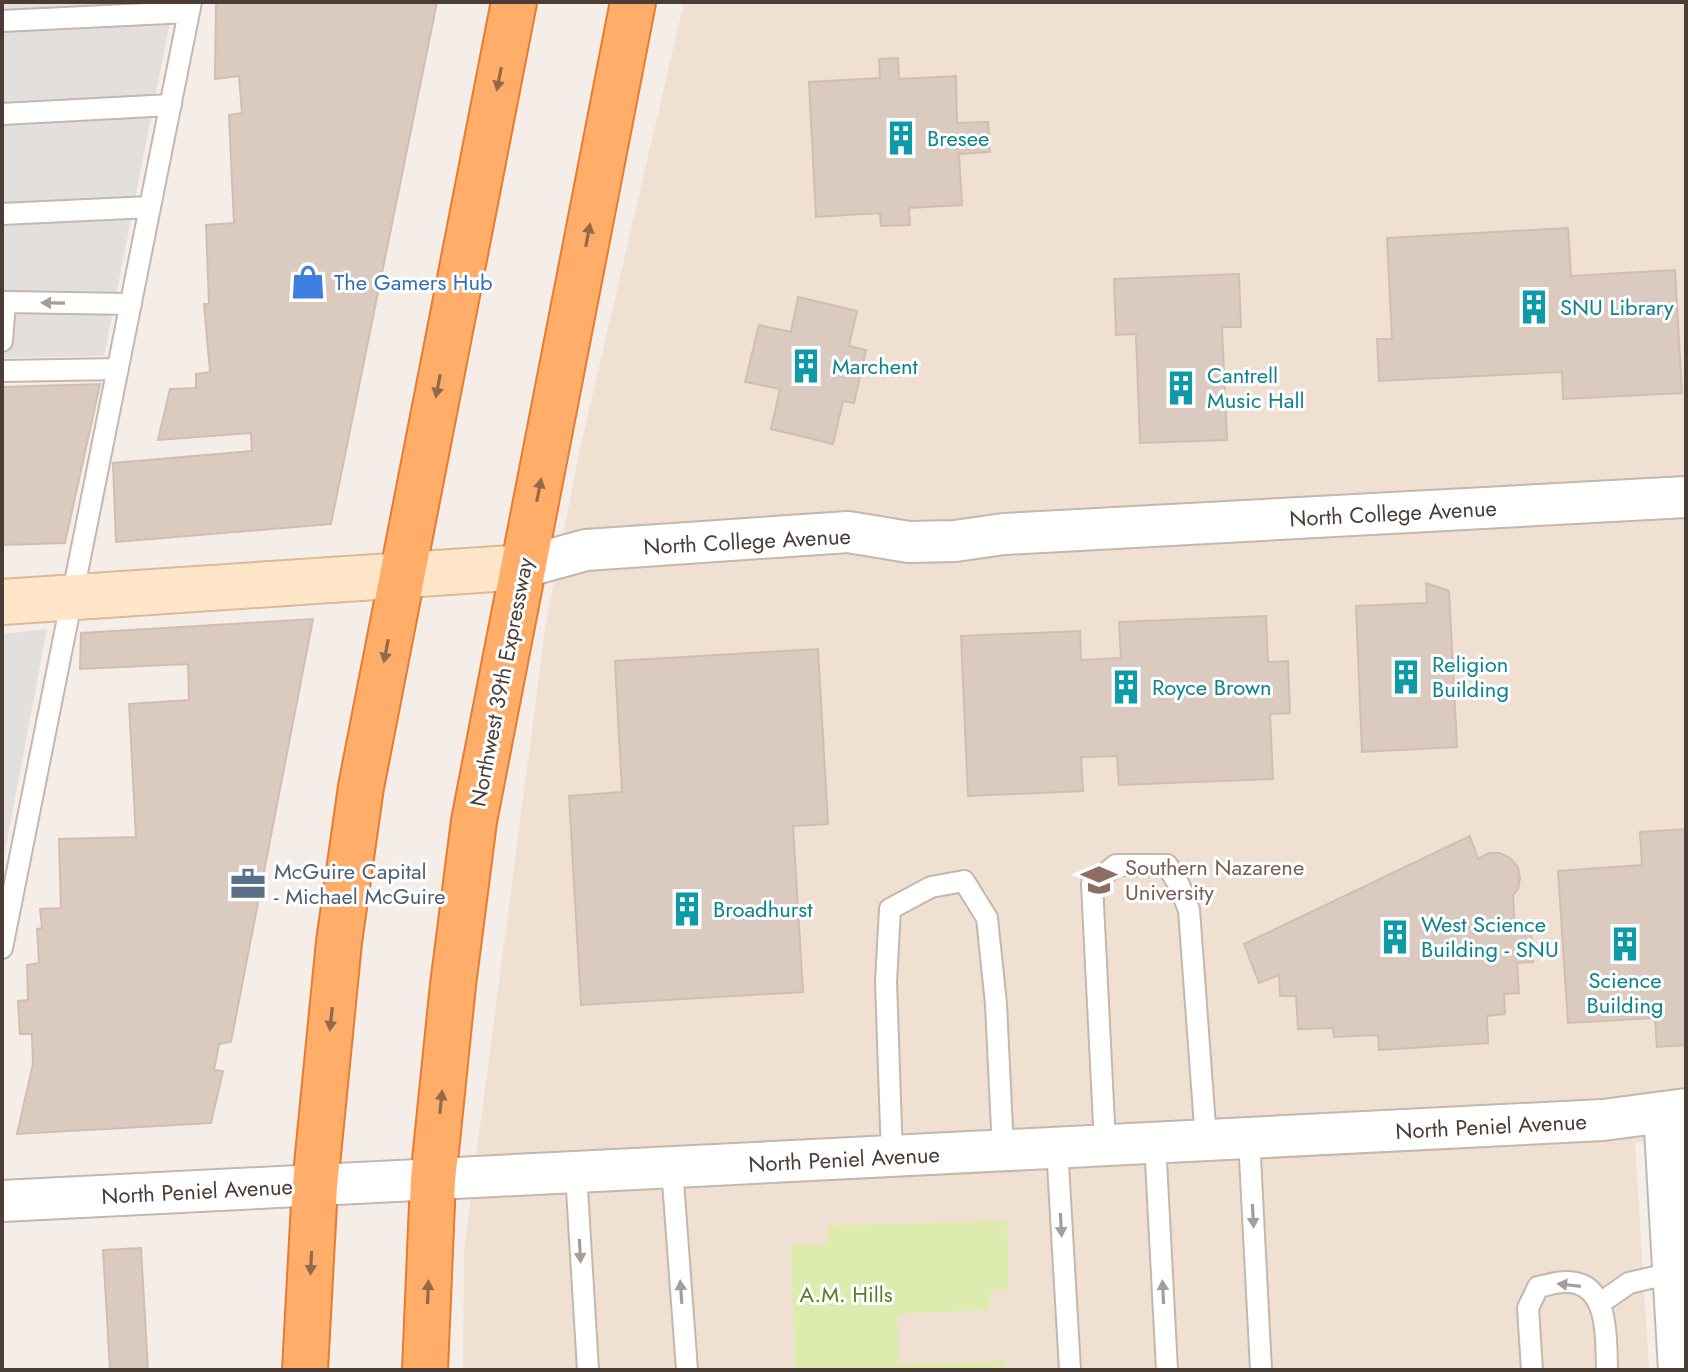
<svg xmlns="http://www.w3.org/2000/svg" width="1688" height="1372" viewBox="0 0 1688 1372" font-family="Jost,sans-serif">
<rect width="100%" height="100%" fill="#f5eee8"/>
<path fill="#efe0d1" d="M684,2H1686V1136L1635,1143L1649,1370H463L464,1249L546,623L579,453Z"/>
<path fill="#ddebaf" d="M1007,1220L1009,1290L990,1291V1310L897,1314L899,1365L1006,1361V1370H795L791,1245L828,1244V1226Z"/>
<path fill="#e3dfdd" d="M2,2H174L104,356L2,358Z
M47,629L2,868V634Z"/>
<path fill="#dacac0" stroke="#d2bdb0" stroke-width="2" d="M216,2H437L331,524L116,542L113,463L252,451L251,433L158,440L170,389L196,388V374L210,372L204,304H209L206,225L234,223L229,115L242,113L239,76L215,79Z
M898,58L899,79L956,76L957,123L988,122L990,152L959,154L962,205L909,208L910,225L881,226L880,213L816,217L809,82L880,78L879,59Z
M1568,228L1571,276L1675,270L1682,393L1563,399L1562,372L1379,381L1377,339H1392L1387,238Z
M1239,274L1241,327H1222L1227,440L1140,443L1136,334L1116,335L1114,279Z
M798,297L857,311L849,346L866,350L854,403L843,401L833,444L771,429L780,389L745,382L759,325L791,332Z
M100,384L65,543L2,545V387Z
M1426,583L1449,591L1457,747L1362,752L1356,606L1427,603Z
M1266,616L1268,662L1288,661L1290,713L1270,714L1273,779L1119,785L1117,756L1081,757L1083,791L968,796L961,636L1080,631L1081,660L1121,658L1119,622Z
M313,619L231,1042L219,1044L214,1070L223,1071L211,1123L17,1134L33,1064L32,1034H20L18,1001L28,1000L27,965L39,963L37,929L42,928L40,909L61,908L59,839L136,837L129,704L189,700L188,664L80,669L81,633Z
M818,649L828,824L793,826L803,992L581,1005L569,796L622,792L615,661Z
M1686,829V1045L1657,1047L1655,1018L1568,1023L1558,871L1642,865L1640,832Z
M1470,836L1478,859L1489,853H1500L1510,858L1518,867L1520,878L1518,889L1513,895L1515,930H1531L1533,962L1517,963L1519,993L1504,994L1505,1014L1487,1016L1488,1043L1379,1050L1378,1035L1334,1037L1333,1028L1298,1029L1296,996H1280L1279,975L1259,983L1244,944Z
M141,1248L148,1370H110L103,1250Z"/>
<g fill="none" stroke-linecap="round" stroke-linejoin="round">
<g stroke="#c4b7ad" stroke-width="24">
<path id="lane" d="M2,21L189,12
M2,114L171,105
M2,214L150,207
M2,341L5,302L131,304
M2,371L118,369
M2,948L191,2
M1249,1138L1261,1370
M1155,1142L1167,1370
M1105,1144L1092,884L1116,865H1167L1179,885L1189,910L1206,1140
M1057,1147L1070,1370
M892,1157L886,982L890,909L931,887L964,881L987,918L996,1004L1003,1150
M672,1168L687,1370
M576,1173L588,1370
M1599,1304L1629,1283L1672,1273
M1532,1370L1528,1308L1538,1287C1548,1285 1559,1281 1569,1282C1610,1284 1606,1341 1607,1370"/>
</g>
<g stroke="#c4b7ad" stroke-width="44">
<path id="street" d="M524,567L586,550L848,532L909,542L955,541L1004,534L1686,497
M1664,1112L1679,1370
M2,1201L1603,1120L1686,1109"/>
</g>
<g stroke="#daba98" stroke-width="48">
<path id="secondary" d="M2,602L524,567"/>
</g>
<g stroke="#e67c31" stroke-width="48">
<path id="highway" d="M305,1370L315,1185L339,942L361,787L514,2
M425,1370L433,1180L453,985L474,821L633,2"/>
</g>
<use href="#lane" stroke="#fff" stroke-width="20"/>
<use href="#street" stroke="#fff" stroke-width="40"/>
<use href="#secondary" stroke="#ffe6c8" stroke-width="44"/>
<use href="#highway" stroke="#ffad69" stroke-width="44"/>
</g>
<defs><path id="oneway-solid" d="M-6-.8H1V-3.2L6.5 0L1 3.2V.8H-6Z" transform="scale(2)"/></defs>
<g fill="#926a4a">
<use href="#oneway-solid" transform="translate(499 79) rotate(101)"/>
<use href="#oneway-solid" transform="translate(588 235) rotate(-79)"/>
<use href="#oneway-solid" transform="translate(438 386) rotate(101)"/>
<use href="#oneway-solid" transform="translate(539 490) rotate(-79)"/>
<use href="#oneway-solid" transform="translate(386 651) rotate(101)"/>
<use href="#oneway-solid" transform="translate(331 1019) rotate(96)"/>
<use href="#oneway-solid" transform="translate(441 1102) rotate(-84)"/>
<use href="#oneway-solid" transform="translate(311 1263) rotate(93)"/>
<use href="#oneway-solid" transform="translate(428 1292) rotate(-88)"/>
</g>
<g fill="#a49e9a">
<use href="#oneway-solid" transform="translate(53 303) rotate(-179)"/>
<use href="#oneway-solid" transform="translate(1253 1216) rotate(87)"/>
<use href="#oneway-solid" transform="translate(1061 1225) rotate(87)"/>
<use href="#oneway-solid" transform="translate(580 1251) rotate(87)"/>
<use href="#oneway-solid" transform="translate(1569 1285) rotate(-173)"/>
<use href="#oneway-solid" transform="translate(681 1292) rotate(-94)"/>
<use href="#oneway-solid" transform="translate(1163 1292) rotate(-93)"/>
</g>
<defs>
<g id="building-bare" transform="scale(2.76)"><path d="M-4-6H4V6H1V3H-1V6H-4ZM-2.5-4.3h1.7v1.8h-1.7ZM.8-4.3h1.7v1.8H.8ZM-2.5-1h1.7V.8h-1.7ZM.8-1h1.7V.8H.8Z" fill="#0f9aa8" stroke="#fff" stroke-width="2.5" paint-order="stroke"/></g>
<g id="shop-bare" transform="scale(2.76)"><path d="M-5-2.5h2.3a2.7 3.5 0 0 1 5.4 0H5L5.5 6h-11ZM-1.5-2.5h3a1.5 2.3 0 0 0-3 0Z" fill="#3f7fe0" stroke="#fff" stroke-width="2.5" paint-order="stroke"/></g>
<g id="university-bare" transform="scale(2.76)"><path d="M0-5L7-2L0 1L-7-2ZM-4 1L0 2.5L4 1V4Q0 6-4 4Z" fill="#8d6e63" stroke="#fff" stroke-width="2.5" paint-order="stroke"/></g>
<g id="office-bare" transform="scale(2.76)"><path d="M-6-3h4V-5.5h4V-3h4V5H-6ZM-1-4.5V-3h2v-1.5ZM-6 0V1H6V0Z" fill="#5c6f8a" stroke="#fff" stroke-width="2.5" paint-order="stroke"/></g>
</defs>
<g fill-rule="evenodd">
<use href="#building-bare" x="901" y="138"/>
<use href="#shop-bare" x="308" y="282"/>
<use href="#building-bare" x="1534" y="307"/>
<use href="#building-bare" x="806" y="366"/>
<use href="#building-bare" x="1181" y="388"/>
<use href="#building-bare" x="1406" y="677"/>
<use href="#building-bare" x="1126" y="687"/>
<use href="#university-bare" x="1099" y="880"/>
<use href="#office-bare" x="248" y="884"/>
<use href="#building-bare" x="687" y="909"/>
<use href="#building-bare" x="1395" y="937"/>
<use href="#building-bare" x="1625" y="944"/>
</g>
<g text-anchor="middle" dominant-baseline="central" stroke-width="6" stroke-linejoin="round" paint-order="stroke">
<g font-size="22" fill="#0d838f" stroke="#fff" text-anchor="start">
<text x="927" y="138">Bresee</text>
<text x="1560" y="307">SNU Library</text>
<text x="832" y="366">Marchent</text>
<text x="1207" y="375">Cantrell<tspan x="1207" dy="25">Music Hall</tspan></text>
<text x="1432" y="664">Religion<tspan x="1432" dy="25">Building</tspan></text>
<text x="1152" y="687">Royce Brown</text>
<text x="713" y="909">Broadhurst</text>
<text x="1421" y="924">West Science<tspan x="1421" dy="25">Building - SNU</tspan></text>
<text x="1625" y="980" text-anchor="middle">Science<tspan x="1625" dy="25">Building</tspan></text>
</g>
<g font-size="22" fill="#366cbe" stroke="#fff" text-anchor="start">
<text x="334" y="282">The Gamers Hub</text>
</g>
<g font-size="22" fill="#493d36" stroke="#fff">
<text transform="translate(1393 513) rotate(-3)">North College Avenue</text>
<text transform="translate(747 541) rotate(-3)">North College Avenue</text>
<text transform="translate(501 682) rotate(-79)">Northwest 39th Expressway</text>
<text transform="translate(1491 1126) rotate(-3)">North Peniel Avenue</text>
<text transform="translate(844 1159) rotate(-3)">North Peniel Avenue</text>
<text transform="translate(197 1191) rotate(-3)">North Peniel Avenue</text>
</g>
<g font-size="22" fill="#785e54" stroke="#fff" text-anchor="start">
<text x="1125" y="867">Southern Nazarene<tspan x="1125" dy="25">University</tspan></text>
</g>
<g font-size="22" fill="#4e5e75" stroke="#fff" text-anchor="start">
<text x="274" y="871">McGuire Capital<tspan x="274" dy="25">- Michael McGuire</tspan></text>
</g>
<g font-size="22" fill="#5a7e26" stroke="#fff">
<text x="846" y="1294">A.M. Hills</text>
</g>
</g>
<rect width="1688" height="1372" fill="none" stroke="#493d36" stroke-width="8"/>
</svg>
